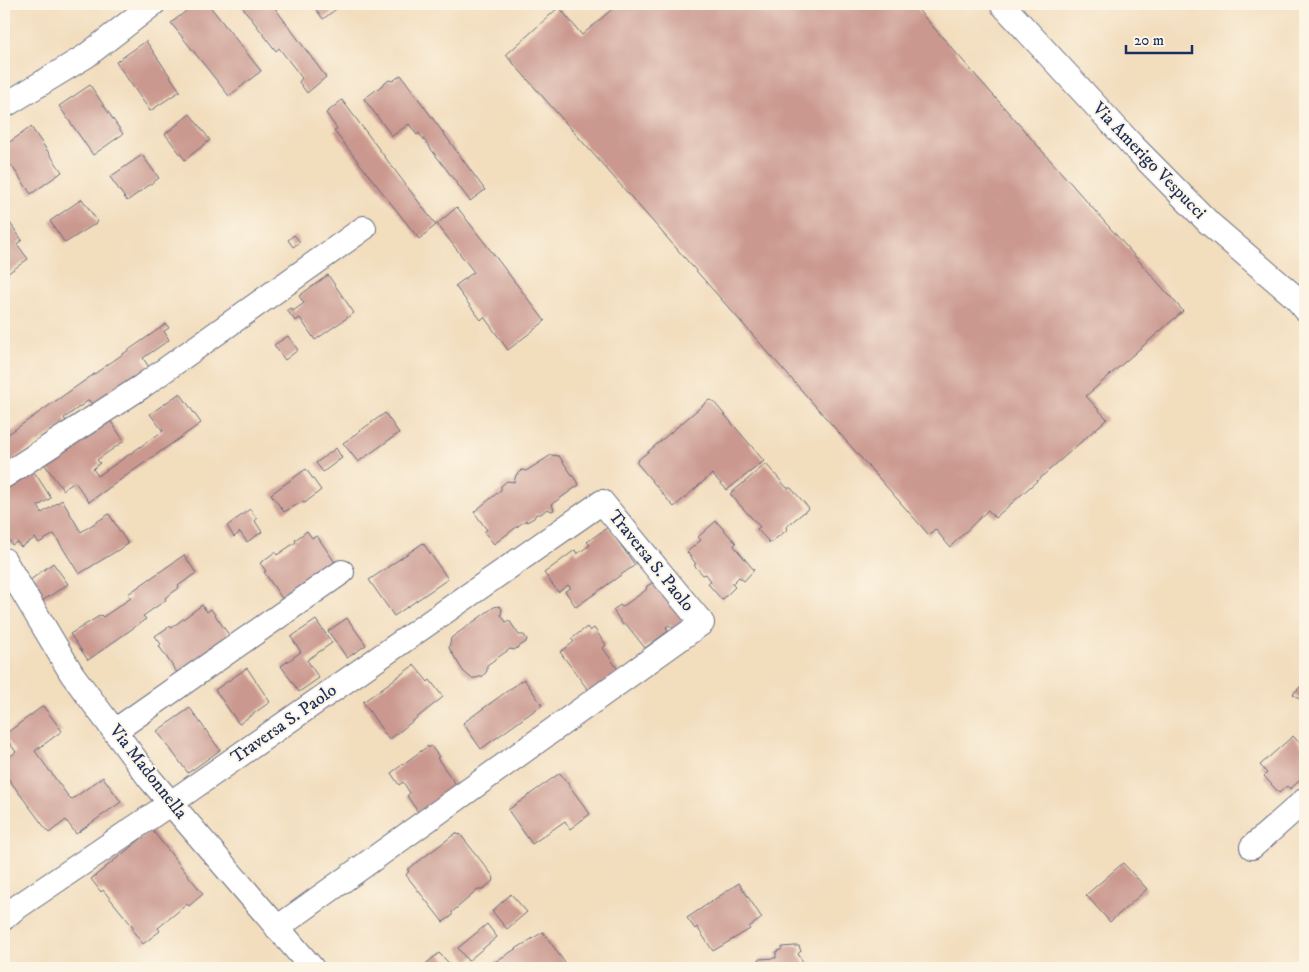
<svg xmlns="http://www.w3.org/2000/svg" width="1309" height="972" viewBox="0 0 1309 972" font-family="'IM FELL DW Pica',serif">
<rect width="100%" height="100%" fill="#fcf5e5"/>
<filter id="ink" filterUnits="userSpaceOnUse"><feTurbulence type="fractalNoise" baseFrequency=".02" numOctaves="2"/><feDisplacementMap in="SourceGraphic" scale="10" xChannelSelector="R" yChannelSelector="G"/><feConvolveMatrix kernelMatrix="1 2 1 2 8 2 1 2 1" color-interpolation-filters="sRGB"/></filter>
<filter id="wash" filterUnits="userSpaceOnUse"><feTurbulence type="fractalNoise" baseFrequency=".0096" numOctaves="4" result="noise"/><feDisplacementMap in="SourceGraphic" scale="20" xChannelSelector="R" yChannelSelector="G"/><feGaussianBlur stdDeviation="1.12" result="paint"/><feColorMatrix in="noise" values="0 0 0 0 0 0 0 0 0 0 0 0 0 0 0 0 0 1.4 0 .05"/><feComposite in="paint" operator="in"/></filter>
<g filter="url(#wash)">
<rect width="100%" height="100%" fill="#f2ddbd"/>
<g id="blocks">
<path fill="#ca988f" d="M195,4H208L261,71L229,96L171,23Z
M240,4H272L326,77L307,93L299,82L302,78L279,48L276,51Z
M312,4H343L323,19Z
M618,4H913L1183,311L1086,396L1107,419L995,518L988,510L950,547L935,529L929,535L506,55L559,7L582,35Z
M146,41L180,91L150,111L116,62Z
M401,75L485,190L470,201L419,133L417,135L409,124L392,136L364,99L389,80L393,81Z
M90,85L123,134L93,155L59,106Z
M342,100L436,225L419,239L334,131L337,129L326,113Z
M190,114L210,140L185,160L165,134Z
M31,127L62,172L31,194L4,155V146Z
M142,155L159,178L127,201L110,177Z
M82,199L98,222L65,243L50,221Z
M457,207L545,321L508,350L484,317L481,320L455,286L474,272L437,224Z
M10,223L22,240L17,244L28,259L4,276V227Z
M294,235L300,242L293,247L288,240Z
M328,275L354,313L315,340L300,318L295,321L287,310L291,308L293,311L304,303L299,296Z
M166,324L169,328L164,331L169,340L143,358L152,372L97,412L89,400L64,418L67,423L4,465V437Z
M288,336L298,350L285,360L274,345Z
M180,393L201,423L89,502L75,482L63,490L42,461L108,417L124,441L97,460L100,463L93,469L98,476L163,431L150,414Z
M709,400L713,401L764,461L727,490L712,474L674,507L673,506L637,463V461Z
M385,413L399,433L358,462L343,443Z
M336,448L342,458L323,472L316,463Z
M551,455L559,456L579,485L552,504L554,510L552,511L547,509L541,514H536L534,518L527,522L526,520L494,544L484,532L487,530L474,512L501,490V486L507,481L514,482L516,475L522,470L526,471Z
M766,464L787,488H791L809,508L786,527L787,530L770,543L757,529L760,527L730,494Z
M306,469L321,490L305,503L304,501L284,512L271,494Z
M33,470L51,498L38,506L42,513L62,500L81,532L109,514L128,544L79,574L54,534L39,543L35,538L21,547L17,542L12,545L4,532V489Z
M250,509L257,519L255,521L262,532L247,542L240,532L234,537L227,526Z
M716,521L736,543L734,546L754,570L744,581L739,577L732,584L735,587L722,600L709,585L708,583L711,581L706,574L703,575L694,565L696,564L687,552L701,540L698,537Z
M608,527L635,565L576,607L565,591L571,588L568,585L558,592L544,573L575,550L577,554L590,545L587,542Z
M307,531L312,538L317,536L336,564L283,600L264,572L266,571L260,563L275,552L277,555L296,542L295,540Z
M423,543L448,579L394,616L369,580Z
M184,555L196,573L178,586L179,588L165,598L166,600L143,616L146,619L88,660L70,634L101,615L103,617L131,598L128,594Z
M53,563L68,584L42,601L29,581Z
M657,580L688,618L677,628H673L669,625L666,627L668,631L645,648L626,624L623,625L613,610L620,605L622,607L646,590L647,586Z
M202,605L207,612L211,609L231,638L178,674L159,646L161,644L155,636L170,626L171,628Z
M499,606L502,609L501,615L506,622L509,620L519,635H524L527,639L526,642L514,650L510,649L487,665V671L483,676L476,678H471L463,671L449,648L451,638L494,607Z
M347,618L366,645L347,658L328,631Z
M316,620L332,643L307,660L319,678L299,692L281,666L301,652L291,637Z
M587,627L590,631L594,628L606,645L603,648L619,671L591,694L560,652L574,642L571,639Z
M414,665L428,682L430,680L443,697L389,740L363,702Z
M247,668L270,702L239,724L215,690Z
M524,679L542,705L481,749L463,723Z
M1303,684L1305,686V693L1299,699L1293,694Z
M43,706L62,731L35,751L71,800L103,777L121,802L76,834L66,820L49,833L4,773V761L16,752L4,735Z
M190,708L220,750L188,773L157,731Z
M1293,736L1305,749V776L1290,789L1287,786L1279,793L1264,776L1267,773L1260,765Z
M428,746L429,748L431,746L439,757L437,758L457,786L418,812L407,796L410,793L403,782L399,785L391,773Z
M560,773L590,814L570,829L565,821L532,844L508,810Z
M152,830L203,894L189,906L187,904L158,928L160,931L143,944L132,930L134,928L103,890L101,892L91,879Z
M456,833L459,835L460,834L493,876L494,880L482,890H478L452,912V916L443,922L406,875L409,871L407,870Z
M1123,863L1147,889L1110,922L1086,895Z
M739,883L762,918L749,927L750,929L713,951L697,927L695,929L687,918Z
M511,894L527,912L507,929L492,911Z
M487,924L497,937L468,961L458,948Z
M543,932L565,963L563,966L559,968H494L493,963Z
M795,946H799L801,951L798,954L807,968H760L759,959L776,958V952L782,949V947Z
M439,953L454,968L422,967Z"/>
</g>
</g>
<g filter="url(#ink)">
<use href="#blocks" fill-opacity="0" stroke="#666c7f" stroke-width="1"/>
<g fill="none" stroke-linecap="round" stroke-linejoin="round">
<g stroke="#666c7f" stroke-width="26">
<path id="minor" d="M1002,4L1132,145L1209,223L1295,297L1305,309
M4,106L86,56L153,4
M4,476L141,387L364,228
M4,560L72,674L150,779L312,968
M116,730L342,572
M1252,847L1305,800
M4,918L13,910L171,803L602,502L702,623L277,928"/>
</g>
<use href="#minor" stroke="#fff" stroke-width="24"/>
</g>
</g>
<g text-anchor="middle" dominant-baseline="central" stroke-width="4" stroke-linejoin="round" paint-order="stroke">
<g font-size="18" fill="#1b2f5e" stroke="#fcf5e5">
<text transform="translate(1149 161) rotate(46)">Via Amerigo Vespucci</text>
<text transform="translate(651 561) rotate(51)">Traversa S. Paolo</text>
<text transform="translate(284 724) rotate(-35)">Traversa S. Paolo</text>
<text transform="translate(148 772) rotate(52)">Via Madonnella</text>
</g>
</g>
<rect width="1309" height="972" fill="none" stroke="#fcf5e5" stroke-width="20"/>
<path d="M1126 45v8h66v-8" fill="none" stroke="#1b2f5e" stroke-width="2.5"/>
<text x="1134" y="45" font-size="15" fill="#1b2f5e" stroke="#fcf5e5" stroke-width="4" paint-order="stroke">20 m</text>
</svg>
